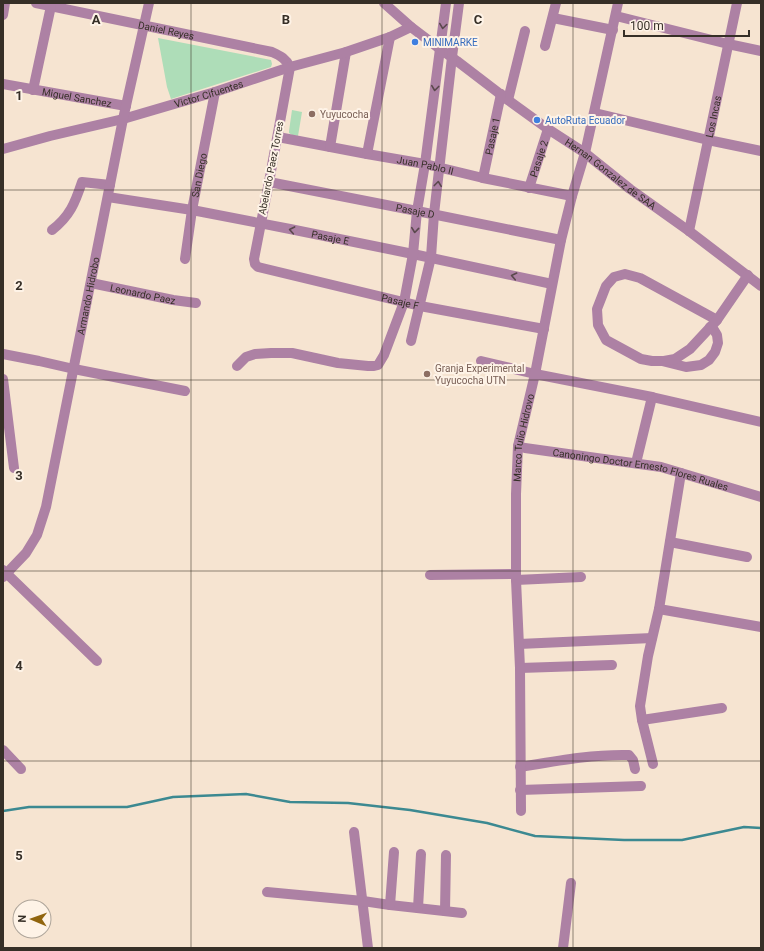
<svg xmlns="http://www.w3.org/2000/svg" width="764" height="951" viewBox="0 0 764 951" font-family="Roboto,sans-serif">
<rect width="100%" height="100%" fill="#f6e4d1"/>
<path fill="#aeddb8" d="M158,38L271,60L272,64L271,67L171,99L167,87Z
M292,110L302,112L298,136L292,135L289,133V131Z"/>
<g fill="none" stroke-linecap="round" stroke-linejoin="round">
<path stroke="#3c8991" stroke-width="2.5" d="M3,811L29,807H127L173,797L246,794L290,802L348,803L410,810L487,823L535,836L624,840H682L744,827L761,828"/>
<g stroke="#ad81a4" stroke-width="10">
<path id="s1" d="M36,3L272,52C281,56 286,59 290,67L269,182L254,259L255,264L258,267L420,306L544,329"/>
<path id="s2" d="M384,3L411,27L440,49L457,61L508,100L548,129L585,153L630,189L689,231L761,286"/>
<path d="M3,15L5,3"/>
<path d="M616,16L728,44L761,51"/>
<path d="M553,18L613,30"/>
<path d="M545,46L556,3"/>
<path id="s3" d="M3,84L126,106"/>
<path d="M33,90L51,6"/>
<path d="M508,100L525,31"/>
<path d="M595,113L708,140L761,151"/>
<path id="s4" d="M278,137L367,154L425,164L483,178L572,196"/>
<path d="M330,147L346,52"/>
<path id="s5" d="M3,149L50,136L123,119L215,92L290,67L346,52L390,37L411,27"/>
<path d="M367,154L390,37"/>
<path id="s6" d="M483,178L501,94"/>
<path id="s7" d="M269,182L417,211L561,240"/>
<path id="s8" d="M529,188L548,129"/>
<path id="s9" d="M108,197L192,210L290,229L413,254L552,284"/>
<path d="M52,230C70,216 75,203 82,182L110,185"/>
<path id="s10" d="M689,231L737,3"/>
<path id="s11" d="M185,259L192,210L215,92"/>
<path id="s12" d="M91,283L173,300L196,303"/>
<path d="M710,327L714,330L717,335L718,343L715,352L709,360L701,365L686,367L662,361H652L641,359L606,340L598,325L597,309L606,286L614,277L625,274L640,278L717,320"/>
<path d="M411,341L431,257L434,214L452,57L459,3"/>
<path d="M3,354L39,361L74,369L185,391"/>
<path d="M481,361L535,374L652,397L636,463"/>
<path d="M664,361L675,359L690,349L717,320L748,275"/>
<path d="M237,366L246,357L255,354L271,353H292L338,363L368,366H374L378,365L384,355L404,302L413,254L417,211L425,164L446,3"/>
<path d="M3,379L14,468"/>
<path d="M652,397L761,422"/>
<path id="s13" d="M518,446L525,448L661,467L761,497"/>
<path d="M670,542L747,557"/>
<path d="M3,570L97,661"/>
<path d="M430,575L516,574"/>
<path id="s14" d="M3,577L26,553L37,535L46,507L123,119L149,3"/>
<path d="M516,580L581,577"/>
<path d="M659,609L761,627"/>
<path d="M519,644L652,638"/>
<path d="M520,668L612,665"/>
<path d="M642,720L722,708"/>
<path d="M3,750L21,769"/>
<path d="M653,764L642,720L640,706L648,656L659,609L681,473"/>
<path d="M520,767C556,761 593,754 629,755L633,760L635,769"/>
<path d="M520,790L641,786"/>
<path id="s15" d="M521,811L520,668L516,580V494L518,446L535,374L561,240L572,196L585,153L618,3"/>
<path d="M354,832L368,948"/>
<path d="M267,892L363,901L390,905L462,913"/>
<path d="M390,905L394,852"/>
<path d="M418,908L421,854"/>
<path d="M445,911L446,855"/>
<path d="M563,948L571,883"/>
</g>
</g>
<defs><path id="oneway-chevron" d="M-2-3.5L2.5 0L-2 3.5" fill="none" stroke-width="1.6" stroke-linecap="round" stroke-linejoin="round"/></defs>
<g stroke="#5a484c">
<use href="#oneway-chevron" transform="translate(443 26) rotate(98)"/>
<use href="#oneway-chevron" transform="translate(435 88) rotate(97)"/>
<use href="#oneway-chevron" transform="translate(438 184) rotate(-83)"/>
<use href="#oneway-chevron" transform="translate(292 230) rotate(-169)"/>
<use href="#oneway-chevron" transform="translate(415 230) rotate(96)"/>
<use href="#oneway-chevron" transform="translate(514 276) rotate(-168)"/>
</g>
<path fill="none" stroke="#362f27" stroke-width="1" stroke-opacity="0.55" d="M191,3V948M382,3V948M573,3V948M3,190H761M3,380H761M3,571H761M3,761H761"/>
<g fill="#3f7fe0" stroke="#fef3e7" stroke-width="1.5">
<circle cx="415" cy="42" r="4"/>
<circle cx="537" cy="120" r="4"/>
</g>
<g fill="#8d6e63" stroke="#fef3e7" stroke-width="1.5">
<circle cx="312" cy="114" r="4"/>
<circle cx="427" cy="374" r="4"/>
</g>
<g text-anchor="middle" dominant-baseline="central" stroke-width="4" stroke-linejoin="round" paint-order="stroke">
<g font-size="10" fill="#362f27" stroke="#fef3e7">
<text stroke="none"><textPath href="#s1" startOffset="133">Daniel Reyes</textPath></text>
<text stroke="none"><textPath href="#s5" startOffset="213">Victor Cifuentes</textPath></text>
<text stroke="none"><textPath href="#s3" startOffset="75">Miguel Sanchez</textPath></text>
<text stroke="none"><textPath href="#s10" startOffset="117">Los Incas</textPath></text>
<text stroke="none"><textPath href="#s6" startOffset="43">Pasaje 1</textPath></text>
<text stroke="none"><textPath href="#s8" startOffset="31">Pasaje 2</textPath></text>
<text stroke="none"><textPath href="#s4" startOffset="150">Juan Pablo II</textPath></text>
<text transform="translate(271 168) rotate(-79)">Abelardo Paez Torres</text>
<text stroke="none"><textPath href="#s2" startOffset="284">Hernan Gonzalez de SAA</textPath></text>
<text stroke="none"><textPath href="#s11" startOffset="85">San Diego</textPath></text>
<text stroke="none"><textPath href="#s7" startOffset="149">Pasaje D</textPath></text>
<text stroke="none"><textPath href="#s9" startOffset="226">Pasaje E</textPath></text>
<text stroke="none"><textPath href="#s12" startOffset="53">Leonardo Paez</textPath></text>
<text stroke="none"><textPath href="#s14" startOffset="299">Armando Hidrobo</textPath></text>
<text stroke="none"><textPath href="#s1" startOffset="616">Pasaje F</textPath></text>
<text stroke="none"><textPath href="#s15" startOffset="374">Marco Tulio Hidrovo</textPath></text>
<text stroke="none"><textPath href="#s13" startOffset="125">Canoningo Doctor Ernesto Flores Ruales</textPath></text>
</g>
<g font-size="10" fill="#366cbe" stroke="#fef3e7" text-anchor="start">
<text x="423" y="42">MINIMARKE</text>
<text x="545" y="120">AutoRuta Ecuador</text>
</g>
<g font-size="10" fill="#785e54" stroke="#fef3e7" text-anchor="start">
<text x="320" y="114">Yuyucocha</text>
<text x="435" y="368">Granja Experimental<tspan x="435" dy="12">Yuyucocha UTN</tspan></text>
</g>
</g>
<g font-size="13" text-anchor="middle" font-weight="bold" fill="#362f27" stroke="#fef3e7" stroke-width="4" stroke-linejoin="round" paint-order="stroke">
<text x="96" y="24">A</text>
<text x="286" y="24">B</text>
<text x="478" y="24">C</text>
<text x="19" y="100">1</text>
<text x="19" y="290">2</text>
<text x="19" y="480">3</text>
<text x="19" y="670">4</text>
<text x="19" y="860">5</text>
</g>
<rect width="764" height="951" fill="none" stroke="#362f27" stroke-width="8"/>
<g transform="translate(32 919) rotate(272)"><circle r="19" fill="#fef3e7" stroke="#aea59a"/>
<path d="M0-3L7 15L0 10L-7 15Z" fill="#91650e"/>
<text y="-6" font-size="11" font-weight="bold" text-anchor="middle" fill="#362f27">N</text>
</g>
<path d="M624 30v6h125v-6" fill="none" stroke="#362f27" stroke-width="2"/>
<text x="630" y="30" font-size="12" fill="#362f27" stroke="#fef3e7" stroke-width="3" paint-order="stroke">100 m</text>
</svg>
